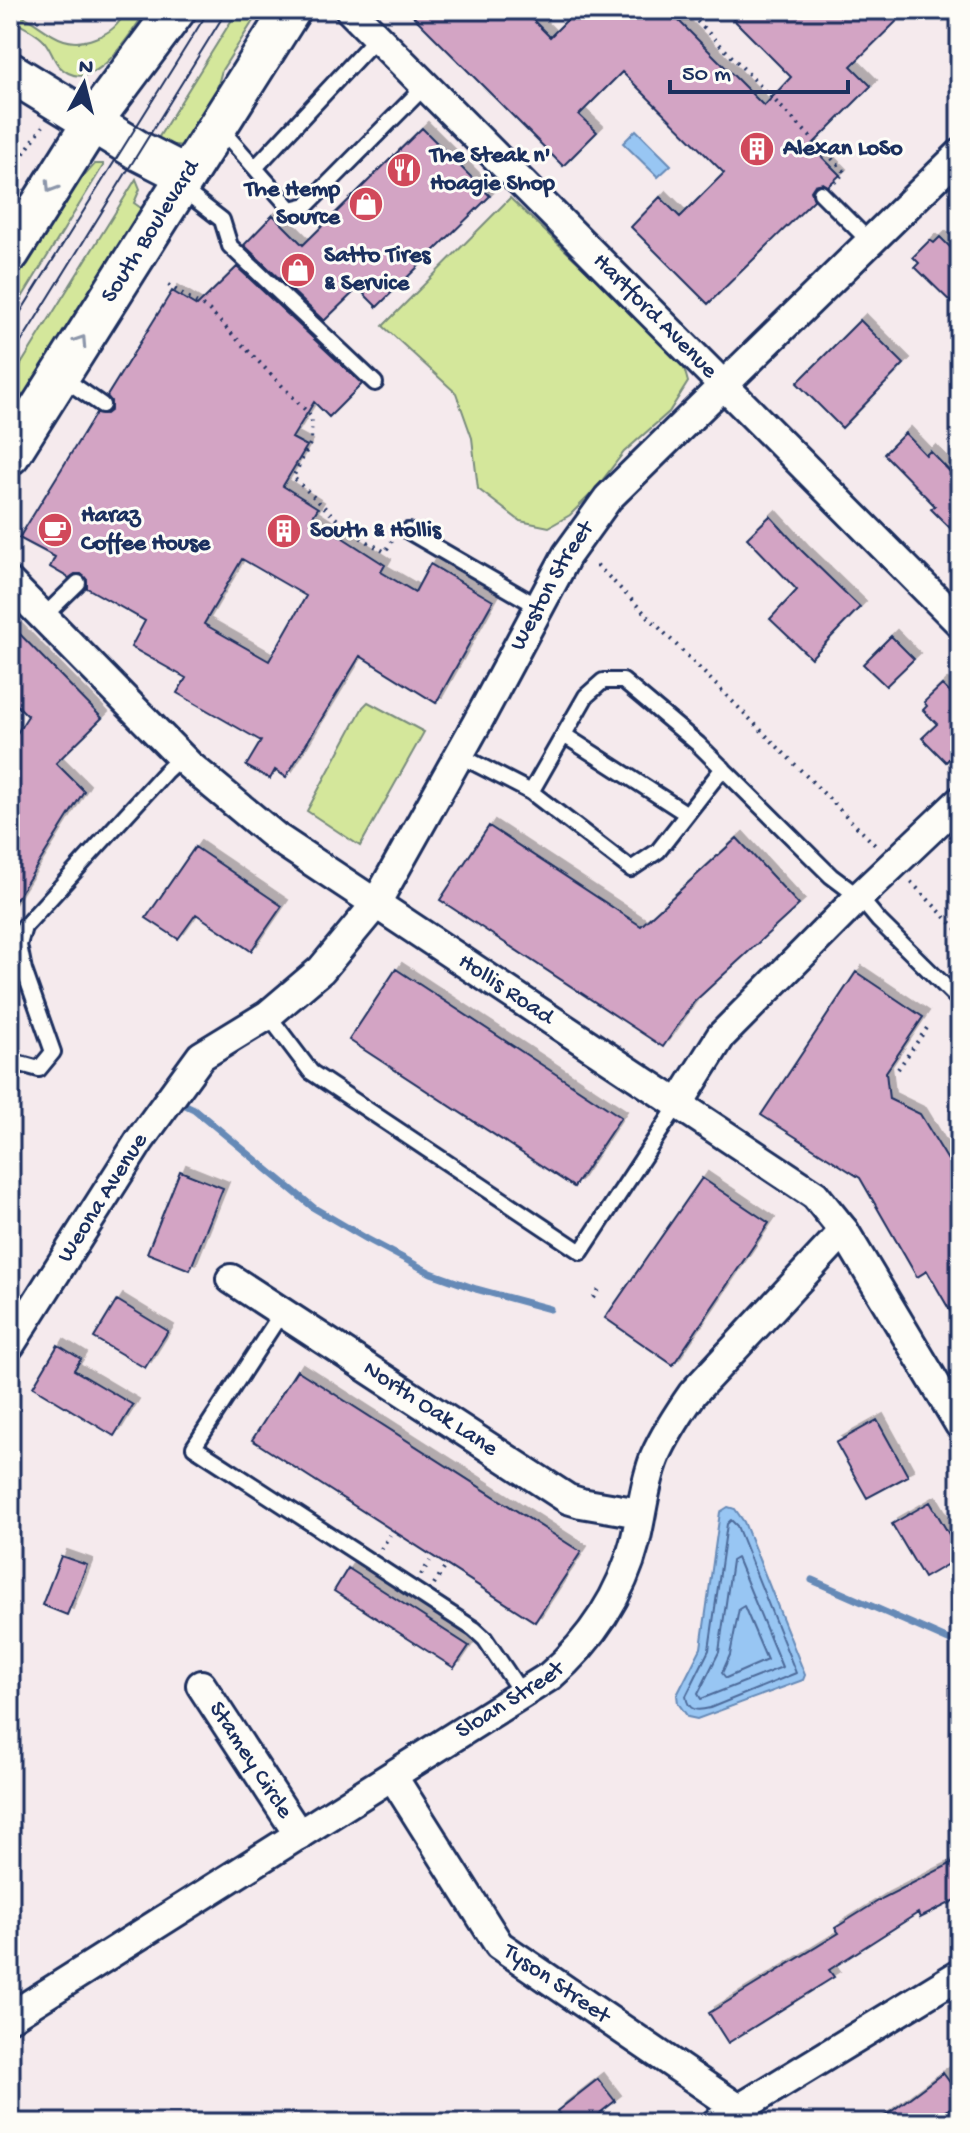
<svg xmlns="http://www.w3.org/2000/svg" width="970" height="2133" viewBox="0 0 970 2133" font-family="'Gochi Hand',sans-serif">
<defs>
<filter id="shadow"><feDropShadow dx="6" dy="-6" stdDeviation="0" flood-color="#0004"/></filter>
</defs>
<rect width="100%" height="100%" fill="#f5eaed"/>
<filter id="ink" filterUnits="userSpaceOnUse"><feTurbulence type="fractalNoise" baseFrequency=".0125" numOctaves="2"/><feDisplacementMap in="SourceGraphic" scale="16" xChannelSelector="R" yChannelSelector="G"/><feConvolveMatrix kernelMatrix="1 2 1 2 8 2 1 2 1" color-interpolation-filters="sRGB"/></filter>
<g filter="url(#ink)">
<path fill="#d4e79b" stroke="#788b7c" stroke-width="2" d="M10,10C43,21 57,53 95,38C112,32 118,25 127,10H147C130,33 93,101 59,66C52,58 50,46 42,39C34,31 20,25 10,19Z
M238,10H260L222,70L210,114L185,146L163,144L157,140Z
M95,164H103V166L10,317V278L79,172L86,174Z
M136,179L140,189L134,203L141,208L10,422V382Z
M510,198L682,361L688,382L669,412L624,452L594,491L570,515L549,527L520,521L478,489L472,438L456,393L383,326Z
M368,702L424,732L360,846L307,811L363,707Z"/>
<path fill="#98c6f3" stroke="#668ab7" stroke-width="2" d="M636,130L671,165L658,177L623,143Z
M728,1507L735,1509L744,1522L805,1675L803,1680L697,1719L688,1717L678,1703L677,1695L701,1648L720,1512Z"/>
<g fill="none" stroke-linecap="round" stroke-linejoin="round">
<path stroke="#4d6b9a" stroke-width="2" d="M731,1520L737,1526L796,1673L710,1708C698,1711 688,1712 686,1696L709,1650L727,1524Z
M737,1558L782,1667L701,1699L698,1694L719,1652L732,1561Z
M744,1606L767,1660L726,1678L722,1673L730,1655L739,1609Z"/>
<path stroke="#668ab7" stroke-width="7" d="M175,1100L194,1109L314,1208L367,1239L431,1273L476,1289L550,1309
M812,1580L960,1645"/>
</g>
<path fill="#d3a4c4" stroke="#1b2f5e" stroke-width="2" fill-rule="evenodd" filter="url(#shadow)" d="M407,10H523L550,37L577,10H668L764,106L791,77L724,10H908L851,66L871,86L811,146L840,175L828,186L823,183L815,185L811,191L814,200L708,304L631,227L660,197L680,217L724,173L622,72L579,115L597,132L563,166Z
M422,128L490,196L377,307L358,288L324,321L244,245L273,215L303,245Z
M940,237L960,257V311L915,267L919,263L913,257L930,240L934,243Z
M237,267L362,384L329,417L314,402L292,438L307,446L283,486L318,508L312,518L385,565L381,572L415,592L430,564L493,601L436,703L360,656L286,777L275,770L270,779L246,766L261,741L177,693L186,678L131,647L145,621L87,588V580L81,574H75L69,578L50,567L55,557L19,538L96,413L106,414L111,410V401L107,396L172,291L197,306ZM242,559L306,596L269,661L204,624Z
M860,320L904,364L842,428L797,383Z
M905,433L926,455L930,451L960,482V538L931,509L935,506L884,454Z
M770,516L802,551L860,607L811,658L770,619L797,590L747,538Z
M10,624L102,718L56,763L84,791L10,909V744L28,716L10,698Z
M891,636L914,659L886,686L863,664Z
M942,685L960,702V748L946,762L922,738L937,724L923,710L927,706L924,702Z
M489,826L641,926L737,838L799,905L694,1002L663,1047L440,900Z
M195,847L282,906L251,951L196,914L178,939L146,918Z
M396,969L621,1117L574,1187L349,1040Z
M856,972L923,1017L886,1072L889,1099L920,1114L960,1180V1328L927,1271L917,1277L860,1178L761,1115Z
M180,1171L223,1188L190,1270L147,1253Z
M702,1178L769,1223L673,1365L605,1318Z
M117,1300L168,1331L145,1368L94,1338Z
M58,1345L81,1359L74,1370L133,1405L114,1436L33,1387Z
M297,1370L581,1552L535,1622L252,1440Z
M877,1420L908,1476L867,1498L836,1443Z
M930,1502L960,1553V1557L924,1578L892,1524Z
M61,1556L87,1565L67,1615L42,1605Z
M348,1568L469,1646L454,1668L334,1591Z
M952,1863L960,1878V1898L920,1918L918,1913L829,1970L834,1977L728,2043L709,2013L839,1933L835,1928L883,1898Z
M943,2073L960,2096V2101L930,2123H876Z
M598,2079L615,2101L587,2123H566L557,2111Z"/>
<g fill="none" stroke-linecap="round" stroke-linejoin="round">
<g stroke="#1b2f5e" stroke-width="20">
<path id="service" d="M220,128L291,209L307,205L426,85
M255,168L377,37
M182,189L222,220L230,246L375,383
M821,193L871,243
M63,378L102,405
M408,531L539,607
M43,617L78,583
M564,735L687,814
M459,755L531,792
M723,768L658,851L631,869L531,792L586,696L603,681H623L698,744L831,876L859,897L879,921L960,1001
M268,1015L311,1072L581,1252L679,1103
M10,1061L39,1069L53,1052L24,970L19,945L24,927L165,772L181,757
M282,1312L194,1447L474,1629L485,1639L522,1694"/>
</g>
<g stroke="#1b2f5e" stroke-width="34">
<g id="minor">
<path id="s1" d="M350,10L960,623"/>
<path id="s2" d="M10,583L189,765L277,838L815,1195L844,1231L960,1425"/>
<path d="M679,1103L721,1036L859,897L960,801"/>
<path id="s3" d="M231,1279L568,1499L581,1503L640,1513"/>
<path id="s4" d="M10,1345L140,1140L201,1056L268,1015L321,970L375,905L477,723L567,555L608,498L960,154"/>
<path id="s5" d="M201,1685L299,1835"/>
<path id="s6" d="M393,1777L499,1945L739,2109"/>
<path id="s7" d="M10,2017L550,1676C591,1641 622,1594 635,1542C642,1514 644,1484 655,1457C665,1434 679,1413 693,1393L844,1231"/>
<path d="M716,2123L960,1974"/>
</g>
</g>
<g stroke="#1b2f5e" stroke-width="44">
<g id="secondary">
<path d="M10,72L139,151L186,175"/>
<path d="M10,253L93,121L176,10"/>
<path id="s8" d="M10,455L291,10"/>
</g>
</g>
<path stroke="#1b2f5e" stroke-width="4" stroke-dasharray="2 6" stroke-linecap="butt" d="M686,10L845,172L835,182
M10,173L43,126
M168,285L209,310L312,417L311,442L293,477L348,530L385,552L392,541
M597,565L877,847
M911,882L960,932
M898,1069L927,1028
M593,1298L600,1288
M381,1549L390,1535
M421,1575L430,1561
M434,1584L444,1569"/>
<use href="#service" stroke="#fdfcf7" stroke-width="14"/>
<use href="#minor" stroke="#fdfcf7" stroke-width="28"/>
<use href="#secondary" stroke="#fdfcf7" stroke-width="38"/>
<path stroke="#1b2f5e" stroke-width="2" d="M10,329L209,10
M10,360L227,10"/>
</g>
<defs><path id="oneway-chevron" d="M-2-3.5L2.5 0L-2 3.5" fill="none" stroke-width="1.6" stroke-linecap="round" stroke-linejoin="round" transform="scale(2)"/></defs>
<g stroke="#8c96aa">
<use href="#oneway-chevron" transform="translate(51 187) rotate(122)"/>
<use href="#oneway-chevron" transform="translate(81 341) rotate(-57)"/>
</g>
</g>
<defs>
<g id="building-disc" transform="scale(1.8)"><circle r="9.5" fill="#d1495b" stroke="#fdfcf7"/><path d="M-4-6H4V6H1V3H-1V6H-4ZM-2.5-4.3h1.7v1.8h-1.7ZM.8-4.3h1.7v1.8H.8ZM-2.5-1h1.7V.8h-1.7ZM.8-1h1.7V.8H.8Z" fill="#fff"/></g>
<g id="restaurant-disc" transform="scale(1.8)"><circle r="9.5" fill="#d1495b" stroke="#fdfcf7"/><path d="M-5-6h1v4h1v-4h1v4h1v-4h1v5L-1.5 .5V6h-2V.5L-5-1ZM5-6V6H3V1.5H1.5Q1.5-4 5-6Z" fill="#fff"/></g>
<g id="shop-disc" transform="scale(1.8)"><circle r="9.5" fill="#d1495b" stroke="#fdfcf7"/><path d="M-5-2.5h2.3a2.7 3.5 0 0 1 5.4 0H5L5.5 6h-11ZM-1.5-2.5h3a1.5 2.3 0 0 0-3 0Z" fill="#fff"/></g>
<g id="cafe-disc" transform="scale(1.8)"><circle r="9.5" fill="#d1495b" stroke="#fdfcf7"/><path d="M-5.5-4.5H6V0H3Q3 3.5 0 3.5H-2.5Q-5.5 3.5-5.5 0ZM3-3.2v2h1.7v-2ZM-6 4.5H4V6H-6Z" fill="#fff"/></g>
</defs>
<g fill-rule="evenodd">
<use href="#building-disc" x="757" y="149"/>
<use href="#restaurant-disc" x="404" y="170"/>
<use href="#shop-disc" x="366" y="204"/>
<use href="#shop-disc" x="298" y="270"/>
<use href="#cafe-disc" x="55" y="530"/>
<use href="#building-disc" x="284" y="531"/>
</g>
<g text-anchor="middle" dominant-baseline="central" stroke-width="6" stroke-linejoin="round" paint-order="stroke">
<g font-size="24" font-weight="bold" fill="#1b2f5e" stroke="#fdfcf7" text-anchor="start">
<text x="783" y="149">Alexan LoSo</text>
<text x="430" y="156">The Steak n'<tspan x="430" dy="28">Hoagie Shop</tspan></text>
<text x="340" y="190" text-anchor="end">The Hemp<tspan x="340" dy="28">Source</tspan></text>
<text x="324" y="256">Satto Tires<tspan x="324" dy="28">&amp; Service</tspan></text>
<text x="81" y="516">Haraz<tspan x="81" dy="28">Coffee House</tspan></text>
<text x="310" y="531">South &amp; Hollis</text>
</g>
<g font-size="24" fill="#1b2f5e" stroke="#fdfcf7">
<text stroke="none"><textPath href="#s8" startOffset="264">South Boulevard</textPath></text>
<text stroke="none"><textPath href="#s1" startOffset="432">Hartford Avenue</textPath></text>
<text stroke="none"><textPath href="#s4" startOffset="944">Weston Street</textPath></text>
<text stroke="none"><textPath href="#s2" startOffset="644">Hollis Road</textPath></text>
<text stroke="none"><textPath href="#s4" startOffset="174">Weona Avenue</textPath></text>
<text stroke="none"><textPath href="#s3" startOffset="238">North Oak Lane</textPath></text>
<text stroke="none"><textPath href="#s7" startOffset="592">Sloan Street</textPath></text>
<text stroke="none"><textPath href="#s5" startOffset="90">Stamey Circle</textPath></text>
<text stroke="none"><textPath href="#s6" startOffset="268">Tyson Street</textPath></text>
</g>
</g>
<rect width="970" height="2133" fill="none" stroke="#fdfcf7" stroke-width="40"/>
<rect x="20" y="20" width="930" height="2093" fill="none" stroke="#1b2f5e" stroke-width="3" filter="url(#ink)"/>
<g transform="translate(84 84) rotate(7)" stroke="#fdfcf7" stroke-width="6" paint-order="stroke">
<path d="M0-6L14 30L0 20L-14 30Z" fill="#1b2f5e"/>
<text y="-12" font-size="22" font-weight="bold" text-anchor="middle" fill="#1b2f5e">N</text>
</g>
<path d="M670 80v12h178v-12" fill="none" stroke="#1b2f5e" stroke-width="4"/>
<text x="682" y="80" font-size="24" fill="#1b2f5e" stroke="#fdfcf7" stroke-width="6" paint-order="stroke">50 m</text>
</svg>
